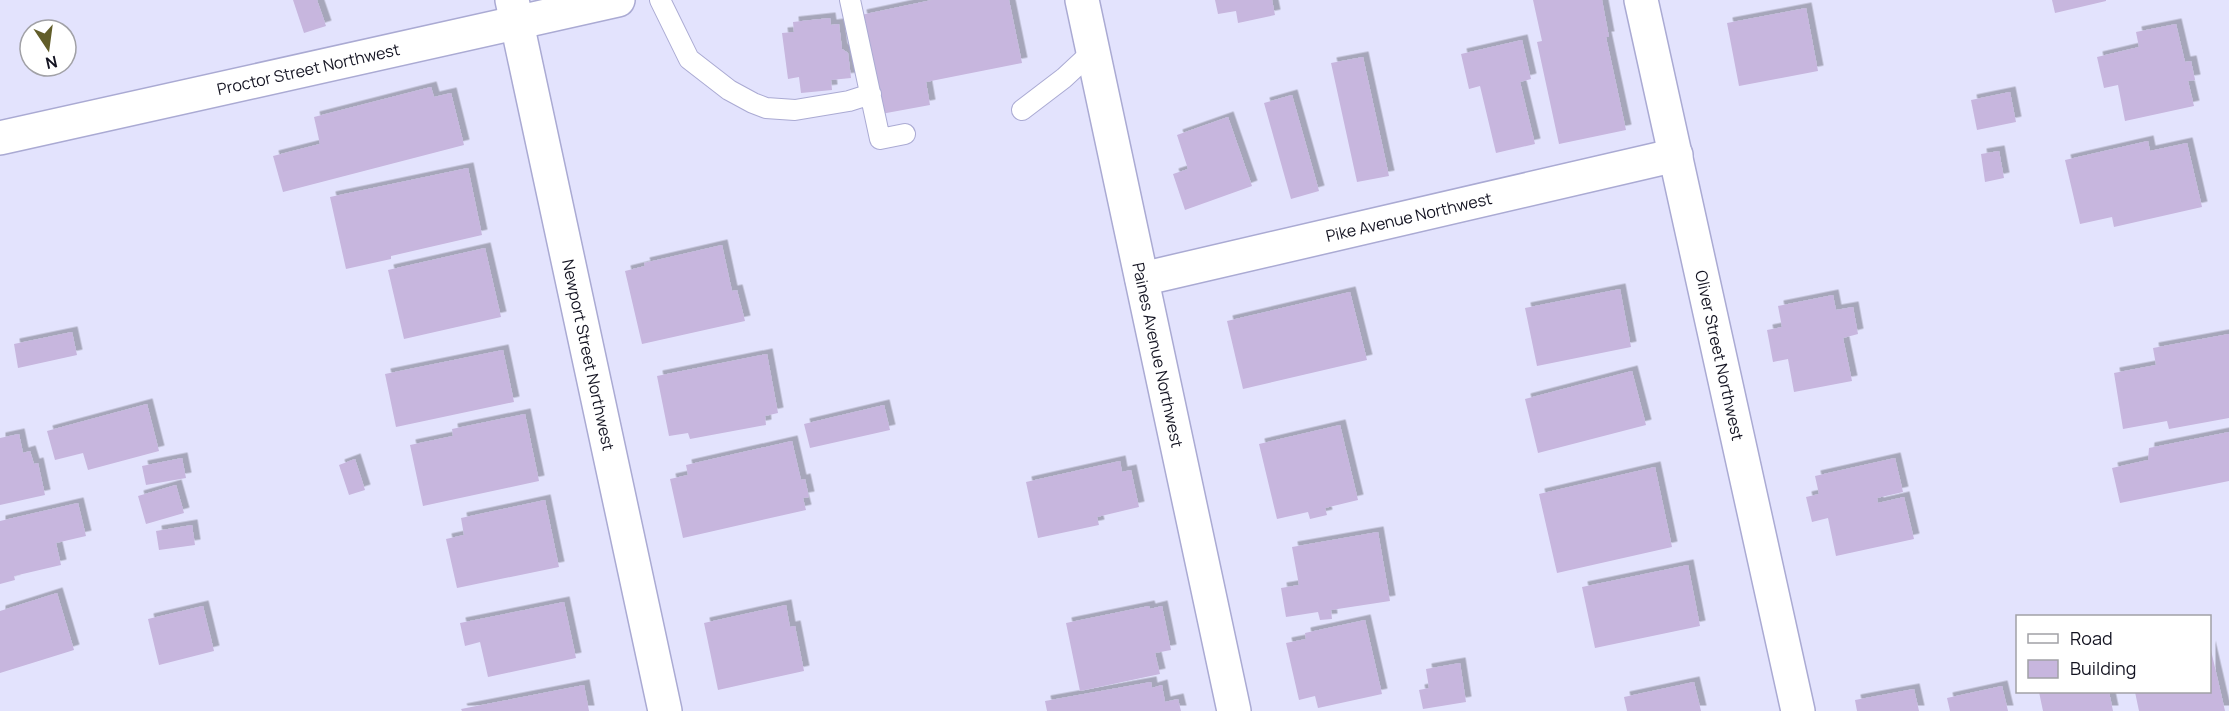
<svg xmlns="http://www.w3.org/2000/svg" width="2229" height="711" viewBox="0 0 2229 711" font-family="Manrope,sans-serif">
<defs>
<filter id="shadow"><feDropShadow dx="5.5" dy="-5.5" stdDeviation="0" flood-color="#0004"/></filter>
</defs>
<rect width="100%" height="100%" fill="#e3e3fd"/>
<path fill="#c7b6de" filter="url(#shadow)" d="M293,0H317L326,26L304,33Z
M932,0H1009L1022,63L926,82L930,105L881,114L861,15Z
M1215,0H1272L1275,15L1238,23L1236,11L1218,14Z
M1533,0H1602L1609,37H1606L1626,130L1559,144L1537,42L1542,41Z
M2052,0H2106V1L2055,13Z
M1806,8L1818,71L1739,86L1727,23Z
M830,18L831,25L839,24L842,49L848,53L851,78L831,80L832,90L801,93L799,77L788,79L782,33L794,32L793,22Z
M2176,24L2185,62L2191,61L2195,80L2188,81L2194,106L2125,121L2118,85L2104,88L2097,57L2139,47L2136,32Z
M1522,40L1531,79L1520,82L1535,144L1496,153L1480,86L1469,89L1461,54Z
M1363,57L1389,176L1357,182L1331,63Z
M431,87L434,97L451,93L464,145L283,192L273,156L320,144L314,117Z
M2010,92L2016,122L1977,130L1971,100Z
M1292,95L1319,191L1291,199L1264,103Z
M1228,117L1252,186L1185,210L1173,174L1188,169L1177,135Z
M2148,141L2150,151L2187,143L2202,207L2114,227L2112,217L2080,224L2065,160Z
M1999,151L2004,178L1985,182L1981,154Z
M468,168L482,235L391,256V259L346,269L330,197Z
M722,245L732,291L737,290L745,321L642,344L625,271L645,266L644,263Z
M485,248L501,317L404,339L388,270Z
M1620,289L1631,347L1537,366L1525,308Z
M1350,292L1367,360L1243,389L1227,321Z
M1833,295L1836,310L1853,307L1858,334L1843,338L1852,381L1794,392L1788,359L1773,362L1767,330L1782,327L1778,306Z
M72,332L77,355L18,368L14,344Z
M2229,334V418L2169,429L2167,421L2123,429L2114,373L2156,365L2153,348Z
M503,350L514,402L396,427L385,374Z
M767,354L778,413L765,416L766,425L690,439L688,433L669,436L657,376Z
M1632,371L1646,425L1538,453L1525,399Z
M147,404L159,451L88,470L83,453L55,460L47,431Z
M884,405L890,430L810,448L804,424Z
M525,414L539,481L423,506L410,445L453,436L452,429Z
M1340,425L1358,500L1325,508L1327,515L1310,519L1308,512L1277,519L1259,444Z
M2229,432V481L2120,503L2112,468L2148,460L2149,448Z
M19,434L23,453L30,451L34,464L38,463L45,495L0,505V438Z
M792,441L801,480L805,479L809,497L803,498L806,510L683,538L670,479L688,475L686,465Z
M182,458L186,478L146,485L142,466Z
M1895,458L1903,492L1877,498L1878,503L1904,497L1914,539L1836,556L1828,518L1812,522L1806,497L1819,494L1815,476Z
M355,459L365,490L349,495L339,465Z
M1120,461L1122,472L1131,470L1139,507L1097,517L1099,525L1038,538L1026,482Z
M1655,467L1672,547L1557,573L1539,494Z
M176,485L184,513L146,524L138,496Z
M545,500L559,567L457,588L446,539L464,535L461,518Z
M78,503L86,536L56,543L61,565L14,576L15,580L0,584V521Z
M192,525L195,545L159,550L156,531Z
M1378,532L1390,601L1331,610L1332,619L1320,620L1318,612L1286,617L1281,588L1299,585L1292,547Z
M1688,565L1700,626L1595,648L1582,587Z
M57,593L74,650L0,673V611Z
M564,602L576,658L488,677L480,642L465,646L460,623Z
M786,605L790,627L795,626L804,671L718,690L704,623Z
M203,606L214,651L159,665L148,619Z
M1149,606L1150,609L1162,606L1171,650L1155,653L1160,674L1080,691L1066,623Z
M1365,620L1382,694L1318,708L1315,696L1299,700L1286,643L1306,639L1305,633Z
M2210,646L2225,711H2139L2135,692H2210Z
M1460,663L1466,702L1423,709L1419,690L1429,688L1426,669Z
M1151,682L1152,688L1162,685L1165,702L1178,699L1181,711H1047L1045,701Z
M1694,682L1701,711H1627L1624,697Z
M584,685L589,711H462L461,709Z
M2002,686L2008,711H1950L1947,698Z
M1914,689L1919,711H1857L1855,700Z
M2039,692H2109L2113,711H2043Z"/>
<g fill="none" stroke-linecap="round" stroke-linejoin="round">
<g stroke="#aaaad3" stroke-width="22">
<path id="service" d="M660,0L689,59L729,90L753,103L766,108L795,110L849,101L871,94
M850,0L880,139L905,134
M1022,110L1064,78L1093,51"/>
</g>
<g stroke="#aaaad3" stroke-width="36">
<g id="minor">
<path id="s1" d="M512,0L665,711"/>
<path id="s2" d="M1082,0L1234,711"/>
<path id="s3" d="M1641,0L1798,711"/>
<path id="s4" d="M0,138L618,0"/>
<path id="s5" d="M1142,279L1676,155"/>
</g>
</g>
<use href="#service" stroke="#fff" stroke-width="20"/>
<use href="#minor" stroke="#fff" stroke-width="33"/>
</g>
<g text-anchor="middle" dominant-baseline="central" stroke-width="5" stroke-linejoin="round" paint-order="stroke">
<g font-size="16" fill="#131321" stroke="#fff">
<text stroke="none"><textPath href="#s4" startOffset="316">Proctor Street Northwest</textPath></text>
<text stroke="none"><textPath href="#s5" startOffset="274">Pike Avenue Northwest</textPath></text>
<text stroke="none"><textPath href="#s2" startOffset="363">Paines Avenue Northwest</textPath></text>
<text stroke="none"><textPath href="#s3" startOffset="364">Oliver Street Northwest</textPath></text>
<text stroke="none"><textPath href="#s1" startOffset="363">Newport Street Northwest</textPath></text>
</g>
</g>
<rect x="2016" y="615" width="195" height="78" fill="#ffffff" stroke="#a1a1a6" stroke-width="1.5"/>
<rect x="2028" y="634" width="30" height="9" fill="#ffffff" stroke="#a1a1a6" stroke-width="1.5"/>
<text x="2070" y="645" font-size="18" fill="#131321">Road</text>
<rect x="2028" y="660" width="30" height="18" fill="#c7b6de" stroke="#a1a1a6" stroke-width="1.5"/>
<text x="2070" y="675" font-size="18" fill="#131321">Building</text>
<g transform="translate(48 48) rotate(167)"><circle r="28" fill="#ffffff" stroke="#a1a1a6" stroke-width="1.5"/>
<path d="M0-4.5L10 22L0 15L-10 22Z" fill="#615d29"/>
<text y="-9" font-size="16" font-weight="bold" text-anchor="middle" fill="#131321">N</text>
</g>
</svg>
